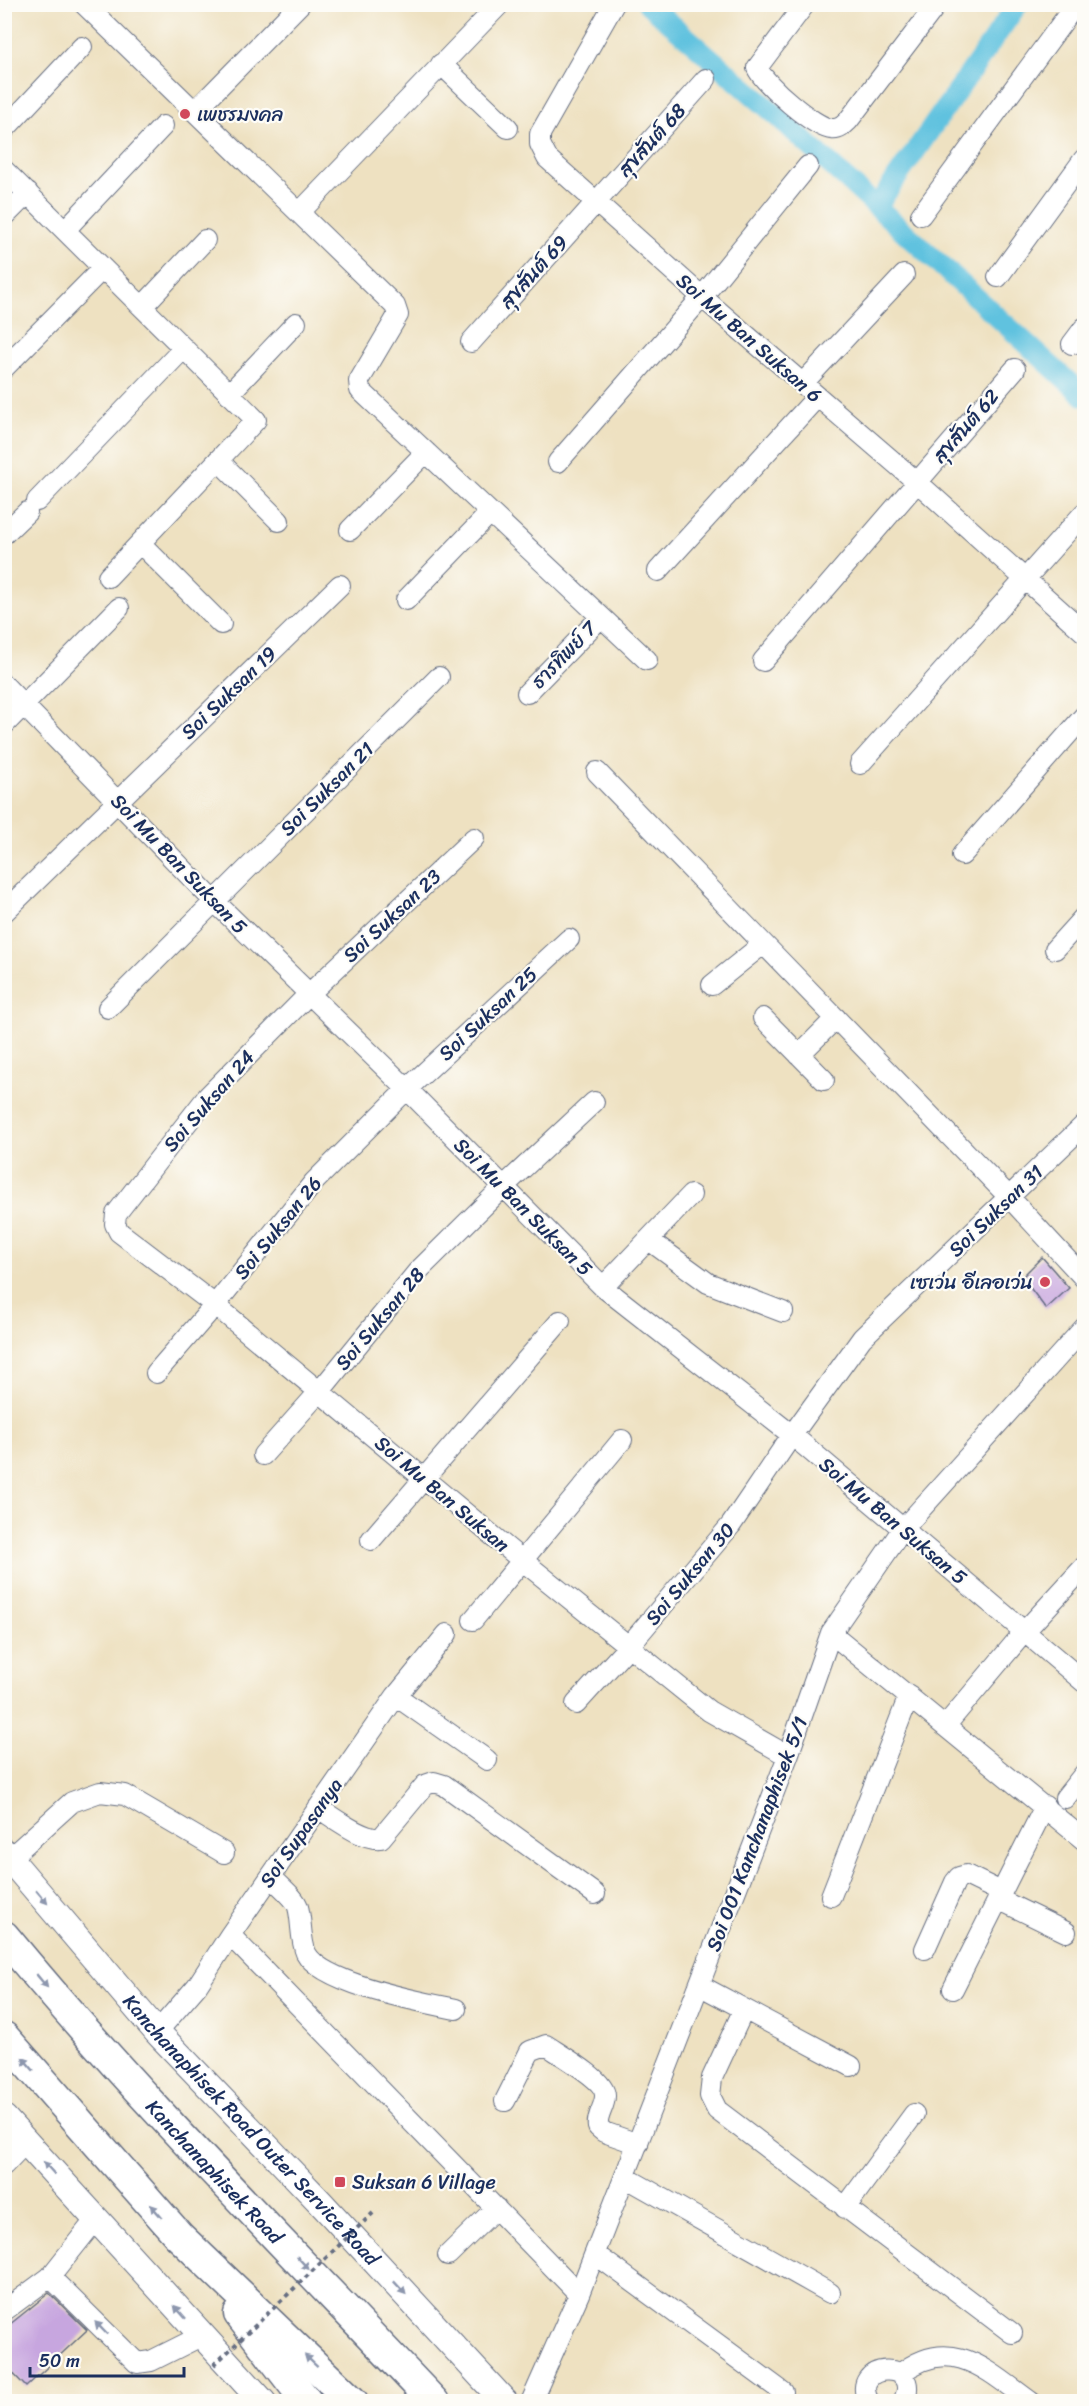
<svg xmlns="http://www.w3.org/2000/svg" width="1089" height="2406" viewBox="0 0 1089 2406" font-family="Sriracha,'Playpen Sans Thai',sans-serif">
<rect width="100%" height="100%" fill="#fdfcf7"/>
<filter id="ink" filterUnits="userSpaceOnUse"><feTurbulence type="fractalNoise" baseFrequency=".0167" numOctaves="2"/><feDisplacementMap in="SourceGraphic" scale="12" xChannelSelector="R" yChannelSelector="G"/><feConvolveMatrix kernelMatrix="1 2 1 2 8 2 1 2 1" color-interpolation-filters="sRGB"/></filter>
<filter id="wash" filterUnits="userSpaceOnUse"><feTurbulence type="fractalNoise" baseFrequency=".008" numOctaves="4" result="noise"/><feDisplacementMap in="SourceGraphic" scale="24" xChannelSelector="R" yChannelSelector="G"/><feGaussianBlur stdDeviation="1.35" result="paint"/><feColorMatrix in="noise" values="0 0 0 0 0 0 0 0 0 0 0 0 0 0 0 0 0 1.4 0 .05"/><feComposite in="paint" operator="in"/></filter>
<g filter="url(#wash)">
<rect width="100%" height="100%" fill="#eee1c1"/>
<g fill="none" stroke-linecap="round" stroke-linejoin="round">
<path stroke="#60c2df" stroke-width="21" d="M648,4L775,114L1084,396
M877,206L1018,4"/>
</g>
<g id="blocks">
<path fill="#c7a6df" d="M1042,1257L1069,1288L1046,1309L1022,1277Z
M49,2293L87,2330L26,2387L4,2364V2329Z"/>
</g>
</g>
<g filter="url(#ink)">
<use href="#blocks" fill-opacity="0" stroke="#656d81" stroke-width="1.5"/>
<g fill="none" stroke-linecap="round" stroke-linejoin="round">
<g stroke="#656d81" stroke-width="22">
<path id="minor" d="M84,4L395,306L398,315L359,381L360,390L647,660
M614,4L540,134V144L547,158L702,297L917,482L1084,632
M805,4L757,68C764,83 814,128 832,129C839,130 844,125 848,121L937,4
M441,64L508,128
M195,111L300,4
M4,130L82,47
M4,170L256,420L108,577
M300,212L500,4
M921,215L1076,4
M4,217L28,193
M65,230L163,126
M998,277L1084,159
M142,307L205,240
M471,342L706,79
M1072,344L1084,328
M4,368L103,268
M803,383L904,275
M229,394L296,323
M218,460L279,521
M558,462L702,297L808,166
M37,501L184,348
M350,530L426,452
M4,534L27,512
M140,543L221,624
M658,571L817,397
M406,600L490,513
M763,661L1015,369
M4,685L214,901L407,1089L603,1287L792,1435L1084,1682
M527,693L601,617
M4,725L119,608
M860,764L1084,513
M597,772L1010,1198L1084,1278
M474,838L309,994L208,1096L116,1214L115,1224L119,1232L215,1305L523,1561L709,1711L788,1756
M962,855L1084,716
M4,912L340,585
M1055,949L1084,917
M712,985L763,944
M108,1008L439,677
M763,1018L824,1080
M799,1055L836,1018
M649,1240L708,1283L783,1312
M603,1287L691,1195
M156,1373L215,1305L314,1182L407,1089L569,939
M263,1455L320,1391L418,1271L503,1187L594,1102
M371,1540L560,1321
M473,1620L622,1440
M831,1633L1084,1840
M396,1696L487,1760
M576,1704L628,1647L731,1525L792,1435L862,1338L1084,1125
M946,1725L1025,1631L1084,1567
M1065,1798L1084,1774
M318,1808C333,1817 363,1841 381,1838L425,1785L434,1782L444,1785L595,1894
M10,1858L72,1802L100,1792L125,1795L224,1853
M271,1876C278,1885 295,1897 298,1907C302,1921 300,1939 306,1953C322,1984 422,2002 456,2009
M831,1896L909,1696
M998,1899L1066,1932
M230,1935L579,2294
M925,1949L955,1882L959,1877L966,1875L1001,1892
M699,1985L851,2066
M953,1989L1045,1806
M744,2009L712,2078L710,2096L717,2110L1012,2333
M157,2032L197,1986L230,1935L396,1696L447,1634
M505,2101L530,2051L546,2045C559,2054 606,2080 605,2096C605,2107 596,2116 598,2127L604,2132L638,2144
M4,2165L26,2142
M625,2177L830,2293
M845,2208L914,2114
M96,2219L50,2277L137,2363L151,2361L201,2336
M595,2254L783,2392
M448,2255L496,2208
M4,2311L50,2277
M900,2374C951,2333 988,2371 1031,2402
M531,2402L579,2294L788,1756L831,1633L902,1530L1084,1328
M869,2402C847,2362 925,2358 903,2402"/>
</g>
<g stroke="#656d81" stroke-width="28">
<g id="major">
<path id="s1" d="M4,1852L157,2032L320,2202L505,2402"/>
<path d="M4,2118L263,2402"/>
</g>
</g>
<g stroke="#656d81" stroke-width="33">
<g id="highway">
<path id="s2" d="M4,1936C139,2099 289,2249 434,2402"/>
<path d="M4,2037L179,2236L353,2402"/>
<path d="M239,2314L307,2402"/>
</g>
</g>
<use href="#minor" stroke="#fff" stroke-width="20"/>
<use href="#major" stroke="#fff" stroke-width="26"/>
<use href="#highway" stroke="#fff" stroke-width="30"/>
<path stroke="#656d81" stroke-width="4" stroke-dasharray="4.5 4.5" stroke-linecap="butt" d="M214,2365L373,2213"/>
</g>
<defs><path id="oneway-solid" d="M-6-.8H1V-3.2L6.5 0L1 3.2V.8H-6Z" transform="scale(1.5)"/></defs>
<g fill="#8d97ae">
<use href="#oneway-solid" transform="translate(42 1897) rotate(50)"/>
<use href="#oneway-solid" transform="translate(42 1981) rotate(50)"/>
<use href="#oneway-solid" transform="translate(28 2064) rotate(-131)"/>
<use href="#oneway-solid" transform="translate(49 2168) rotate(-132)"/>
<use href="#oneway-solid" transform="translate(156 2211) rotate(-131)"/>
<use href="#oneway-solid" transform="translate(303 2263) rotate(47)"/>
<use href="#oneway-solid" transform="translate(400 2288) rotate(47)"/>
<use href="#oneway-solid" transform="translate(180 2312) rotate(-132)"/>
<use href="#oneway-solid" transform="translate(101 2328) rotate(-134)"/>
<use href="#oneway-solid" transform="translate(311 2361) rotate(-137)"/>
</g>
</g>
<g fill="#d1495b" stroke="#fdfcf7" stroke-width="2">
<circle cx="185" cy="114" r="6"/>
<circle cx="1045" cy="1282" r="6"/>
<rect x="334" y="2176" width="12" height="12" rx="3"/>
</g>
<g text-anchor="middle" dominant-baseline="central" stroke-width="4.5" stroke-linejoin="round" paint-order="stroke">
<g font-size="20" fill="#1b2f5e" stroke="#fdfcf7" text-anchor="start">
<text x="197" y="114">เพชรมงคล</text>
<text x="1033" y="1282" text-anchor="end">เซเว่น อีเลอเว่น</text>
<text x="352" y="2182">Suksan 6 Village</text>
</g>
<g font-size="20" fill="#1b2f5e" stroke="#fdfcf7">
<text transform="translate(652 140) rotate(-48)">สุขสันต์ 68</text>
<text transform="translate(534 272) rotate(-48)">สุขสันต์ 69</text>
<text transform="translate(749 338) rotate(41)">Soi Mu Ban Suksan 6</text>
<text transform="translate(966 426) rotate(-49)">สุขสันต์ 62</text>
<text transform="translate(564 655) rotate(-46)">ธารทิพย์ 7</text>
<text transform="translate(229 693) rotate(-44)">Soi Suksan 19</text>
<text transform="translate(327 789) rotate(-45)">Soi Suksan 21</text>
<text transform="translate(179 864) rotate(46)">Soi Mu Ban Suksan 5</text>
<text transform="translate(392 916) rotate(-43)">Soi Suksan 23</text>
<text transform="translate(488 1014) rotate(-43)">Soi Suksan 25</text>
<text transform="translate(209 1101) rotate(-49)">Soi Suksan 24</text>
<text transform="translate(523 1207) rotate(45)">Soi Mu Ban Suksan 5</text>
<text transform="translate(996 1211) rotate(-44)">Soi Suksan 31</text>
<text transform="translate(278 1228) rotate(-51)">Soi Suksan 26</text>
<text transform="translate(380 1319) rotate(-50)">Soi Suksan 28</text>
<text transform="translate(442 1494) rotate(40)">Soi Mu Ban Suksan</text>
<text transform="translate(893 1521) rotate(40)">Soi Mu Ban Suksan 5</text>
<text transform="translate(690 1574) rotate(-50)">Soi Suksan 30</text>
<text transform="translate(301 1833) rotate(-55)">Soi Supasanya</text>
<text transform="translate(757 1834) rotate(-69)">Soi 001 Kanchanaphisek 5/1</text>
<text stroke="none"><textPath href="#s1" startOffset="372">Kanchanaphisek Road Outer Service Road</textPath></text>
<text stroke="none"><textPath href="#s2" startOffset="316">Kanchanaphisek Road</textPath></text>
</g>
</g>
<rect width="1089" height="2406" fill="none" stroke="#fdfcf7" stroke-width="24"/>
<path d="M30 2367v9h154v-9" fill="none" stroke="#1b2f5e" stroke-width="3"/>
<text x="39" y="2367" font-size="18" fill="#1b2f5e" stroke="#fdfcf7" stroke-width="4.5" paint-order="stroke">50 m</text>
</svg>
